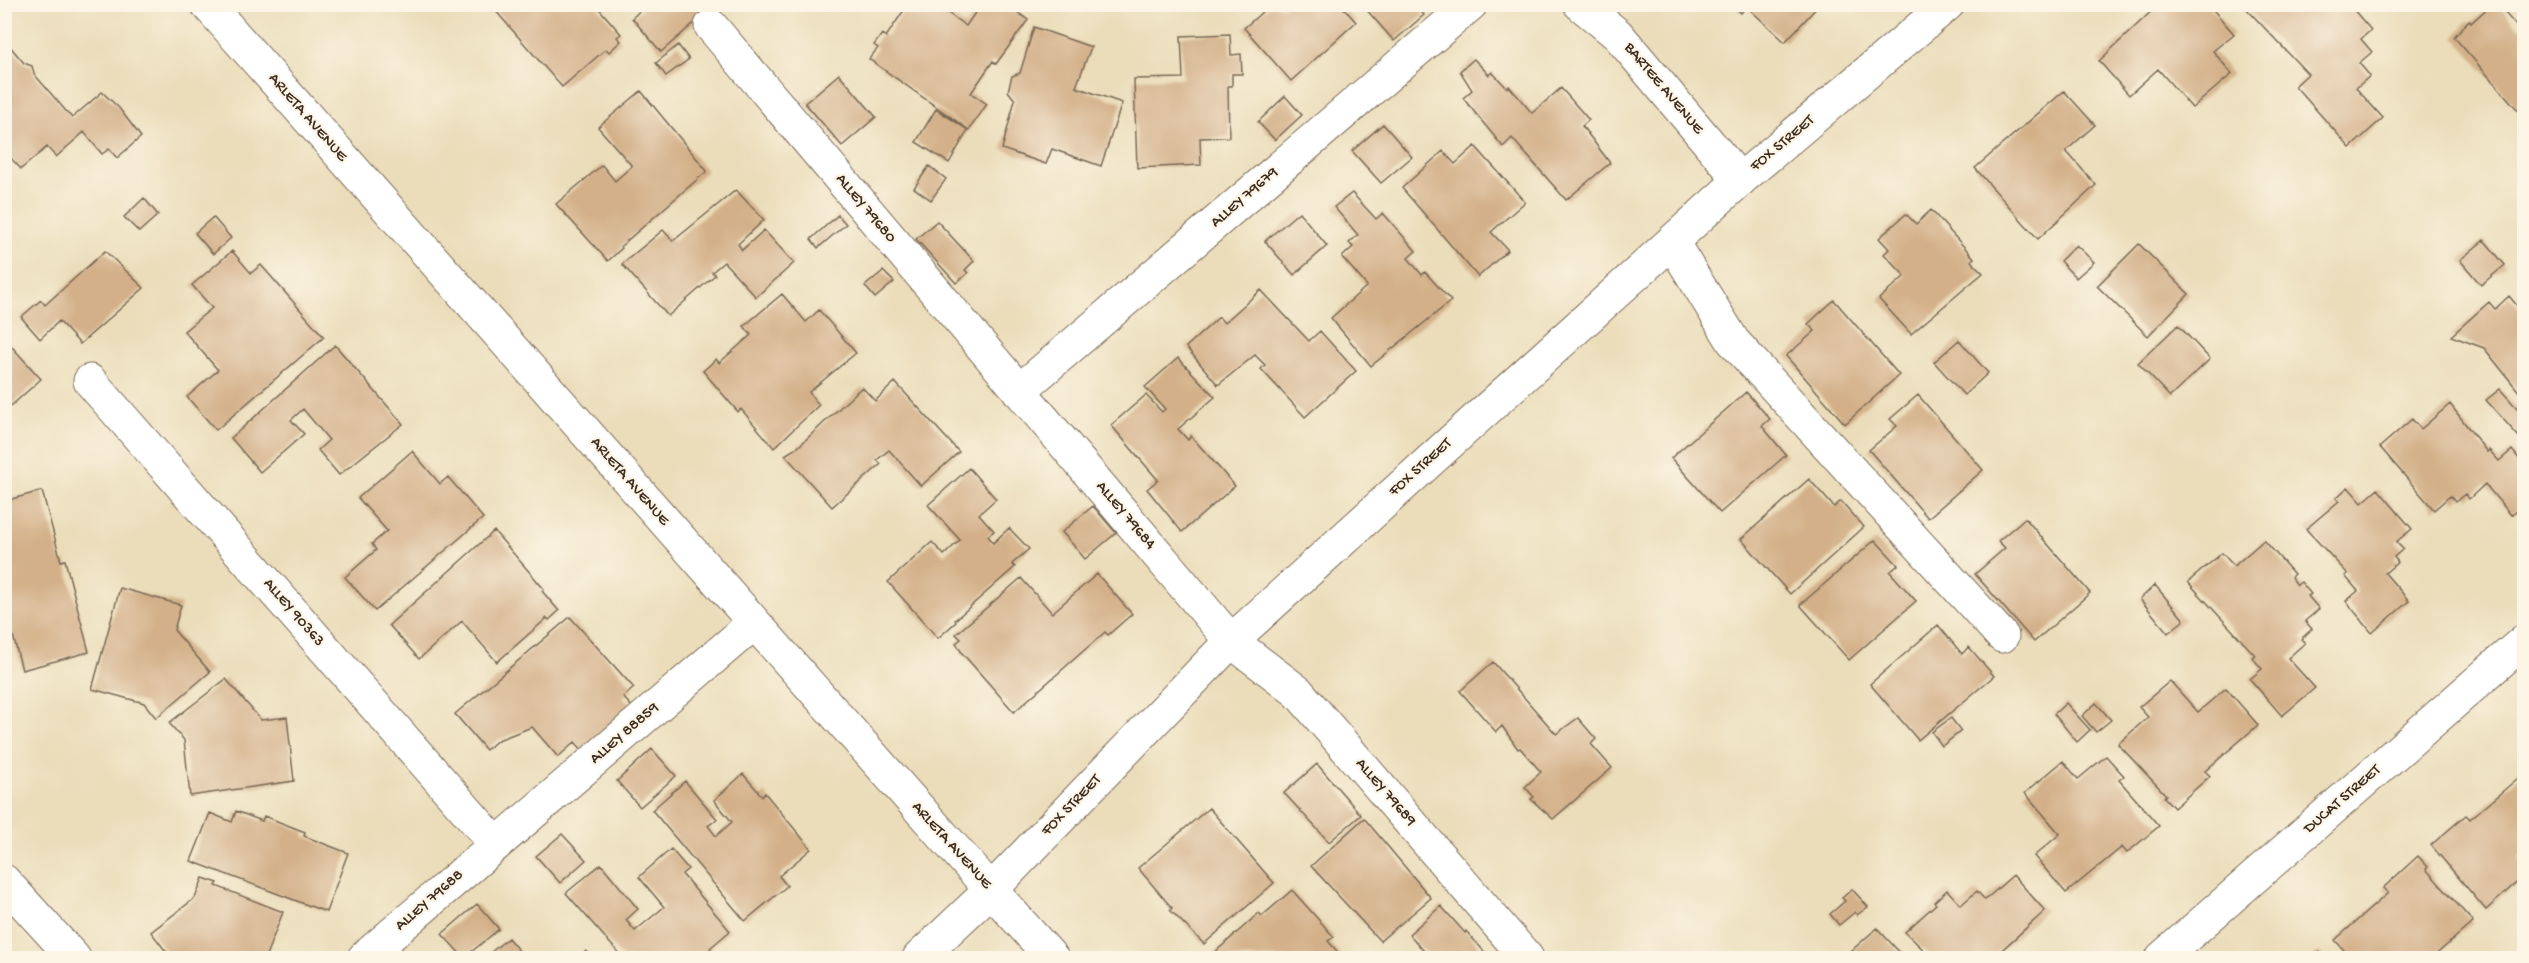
<svg xmlns="http://www.w3.org/2000/svg" width="2529" height="963" viewBox="0 0 2529 963" font-family="'Gochi Hand',sans-serif">
<rect width="100%" height="100%" fill="#fcf5e5"/>
<filter id="ink" filterUnits="userSpaceOnUse"><feTurbulence type="fractalNoise" baseFrequency=".0167" numOctaves="2"/><feDisplacementMap in="SourceGraphic" scale="12" xChannelSelector="R" yChannelSelector="G"/><feConvolveMatrix kernelMatrix="1 2 1 2 8 2 1 2 1" color-interpolation-filters="sRGB"/></filter>
<filter id="wash" filterUnits="userSpaceOnUse"><feTurbulence type="fractalNoise" baseFrequency=".008" numOctaves="4" result="noise"/><feDisplacementMap in="SourceGraphic" scale="24" xChannelSelector="R" yChannelSelector="G"/><feGaussianBlur stdDeviation="1.35" result="paint"/><feColorMatrix in="noise" values="0 0 0 0 0 0 0 0 0 0 0 0 0 0 0 0 0 1.4 0 .05"/><feComposite in="paint" operator="in"/></filter>
<g filter="url(#wash)">
<rect width="100%" height="100%" fill="#ebddba"/>
<g id="blocks">
<path fill="#d3b089" d="M499,4H595L621,34L617,37L621,41L609,52L606,49L562,87L494,9Z
M647,4H704L709,10L661,52L632,18Z
M908,4H935L966,26L981,4H1006L1028,20L996,64L993,61L971,93L987,104L969,130L869,59L878,48L874,45L882,34L886,37Z
M1271,4L1283,7L1286,4H1340L1356,22L1291,81L1244,28Z
M1369,4H1415L1424,15L1394,41L1365,8Z
M1732,4H1820L1785,42L1746,6L1741,13Z
M2159,4H2208L2234,34L2213,51L2232,74L2192,108L2158,69L2129,95L2099,61Z
M2242,4H2358L2353,9L2371,30L2361,39L2372,52L2359,63L2370,76L2356,88L2383,118L2350,148L2295,86L2308,74Z
M2492,4H2497L2519,29L2524,26V117L2454,37L2469,20L2471,23Z
M1034,27L1091,47L1076,87L1122,103L1101,166L1052,149L1046,164L1002,149L1015,100L1008,91L1012,76L1020,73Z
M1230,34L1231,55L1241,54L1242,74H1232V86H1228L1229,137L1200,138L1201,165L1137,168L1134,79L1183,78L1181,36Z
M8,44L24,63L32,66L34,74L72,118L102,92L119,108L141,137L117,158L109,149L102,154L84,132L56,157L47,147L21,169L4,151V47Z
M678,45L689,59L666,76L656,63Z
M1474,59L1489,75L1492,72L1507,88L1509,86L1532,113L1561,88L1589,120L1582,126L1610,163L1566,200L1512,138L1503,147L1463,98L1472,90L1460,71Z
M839,74L876,117L842,146L805,103Z
M641,91L707,171L621,246L622,248L608,261L556,204L602,165L615,181L632,166L598,127Z
M2064,91L2095,125L2066,151L2096,185L2038,239L1975,168Z
M1285,96L1302,115L1275,140L1258,122Z
M936,109L968,130L949,163L916,142Z
M1383,124L1412,157L1381,183L1352,151Z
M1475,146L1525,202L1491,232L1508,250L1478,277L1402,188L1443,151L1455,164Z
M929,166L946,179L931,200L914,188Z
M736,190L764,220L738,244L742,250L764,230L794,263L756,297L724,262L712,272L715,275L668,316L622,264L663,230L673,241Z
M1352,193L1376,219L1383,213L1416,251L1408,258L1422,275L1425,272L1451,301L1371,366L1331,318L1367,286L1342,257L1353,247L1349,243L1358,235L1334,207Z
M144,198L158,215L139,232L124,217Z
M1931,210L1974,258L1971,261L1983,273L1911,334L1879,299L1905,276L1884,254L1889,249L1879,238L1906,214L1916,224Z
M1299,212L1327,246L1294,275L1265,241Z
M838,215L846,224L818,248L811,239Z
M213,217L231,238L213,254L195,233Z
M937,221L974,261L965,270L968,273L956,283L916,239Z
M2484,240L2505,265L2481,285L2460,260Z
M2139,244L2189,294L2148,336L2097,286Z
M2076,245L2094,262L2076,278L2060,261Z
M105,251L144,288L80,344L59,321L40,339L21,317L41,300L45,305Z
M232,251L251,273L261,265L324,337L216,430L187,397L218,370L184,331L212,308L192,285Z
M883,271L894,282L875,298L865,286Z
M1261,290L1309,341L1320,331L1356,371L1305,417L1261,369L1265,365L1255,355L1218,385L1186,347L1219,317L1224,323Z
M782,294L806,322L819,310L856,353L809,392L819,405L774,448L741,409L738,412L703,371L716,359L719,363L751,335L744,326Z
M2509,296L2524,314V398L2484,348L2451,336L2489,302L2495,309Z
M1834,300L1899,375L1845,424L1786,356L1815,331L1808,324Z
M2178,325L2210,359L2170,397L2138,363Z
M4,338L41,379L11,406L4,399Z
M1959,340L1988,373L1964,395L1934,362Z
M335,345L403,424L339,475L318,450L329,440L303,409L291,420L304,434L260,472L231,438Z
M1178,358L1215,397L1178,429L1188,440L1191,436L1235,486L1182,532L1147,489L1158,480L1111,425L1146,395L1162,412L1165,409L1145,387Z
M895,382L959,452L921,486L889,450L877,460L881,464L832,507L785,455L798,447L862,387L875,401Z
M2500,389L2524,416V433L2519,437L2486,400Z
M1746,392L1770,419L1762,426L1786,455L1720,513L1671,458Z
M1918,395L1983,470L1928,518L1869,450L1897,426L1890,419Z
M2450,404L2487,452L2489,450L2499,461L2512,450L2524,465V504L2511,515L2485,484L2469,499L2465,494L2455,502L2450,496L2434,510L2380,447L2412,419L2421,429Z
M412,451L440,484L448,477L483,518L375,611L345,577L376,550L372,544L387,531L358,498Z
M969,468L996,499L979,514L994,531L988,536L993,543L1009,528L1029,549L1012,564L1015,567L955,620L956,622L938,638L888,582L932,542L944,555L960,540L928,505Z
M1809,479L1834,507L1841,501L1864,527L1790,594L1741,539Z
M2348,487L2362,503L2378,489L2412,529L2396,542L2403,549L2394,557L2398,562L2385,573L2409,601L2372,633L2346,601L2358,591L2345,576L2348,574L2306,529L2339,501L2336,498Z
M42,491L61,561L65,560L89,652L22,670L4,601V501Z
M1093,506L1116,533L1085,559L1062,532Z
M2025,518L2090,593L2034,642L1975,574L2005,548L1998,541Z
M494,531L544,589L542,591L559,611L549,620L547,618L497,662L462,621L419,659L389,625Z
M1875,540L1898,565L1890,572L1916,601L1849,660L1800,605Z
M2264,540L2294,574L2291,577L2297,585L2301,582L2311,594L2308,596L2319,609L2305,621L2312,629L2301,639L2305,643L2288,658L2315,688L2282,716L2250,679L2262,669L2252,657L2255,655L2188,582L2222,553L2234,566Z
M1097,574L1132,614L1108,635L1105,632L1014,712L962,653L956,643L961,639L956,634L1021,578L1052,613Z
M2155,585L2184,620L2168,633L2140,599Z
M120,588L181,605L174,630L210,672L156,718L144,703L92,689Z
M570,617L634,688L623,697L634,709L585,753L575,742L558,757L532,727L498,740L486,750L455,714Z
M1938,625L1962,654L1969,647L1994,676L1918,740L1870,684Z
M1493,662L1556,734L1578,718L1596,739L1591,744L1612,768L1553,819L1531,799L1534,797L1525,787L1541,772L1520,748L1518,749L1502,726L1496,732L1460,691Z
M226,679L261,720L287,717L294,781L190,796L184,740L169,723Z
M2170,681L2198,712L2226,688L2258,725L2205,771L2210,776L2174,808L2164,797L2166,795L2118,744L2148,717L2139,707Z
M2066,703L2090,730L2077,742L2054,714Z
M2096,703L2111,720L2096,732L2082,716Z
M1951,718L1961,731L1942,746L1932,732Z
M652,749L676,776L640,807L617,781Z
M2106,756L2124,776L2119,780L2159,826L2127,853L2122,847L2066,893L2034,856L2060,834L2025,793L2063,761L2078,779Z
M1317,764L1361,815L1329,842L1284,793Z
M2524,773V853L2519,858L2524,865V881L2519,886L2516,883L2486,910L2431,845L2466,815L2470,819Z
M743,774L762,796L765,793L811,849L779,876L787,886L745,921L652,810L685,781L717,819L708,826L716,836L732,822L714,800Z
M1209,808L1274,883L1204,944L1170,910L1172,908L1138,868Z
M236,811L262,821L264,816L305,832L304,836L348,853L326,912L191,861L210,813L232,822Z
M1364,818L1431,898L1380,941L1311,866Z
M562,834L586,860L560,883L536,856Z
M671,849L688,869L682,874L730,931L710,948L713,952L705,958H623L566,893L601,864L638,909L626,920L635,931L664,907L639,877Z
M2418,856L2428,867L2426,869L2473,922L2432,958H2351L2335,940L2388,893L2383,888Z
M2013,875L2045,911L1993,958H1932L1905,932L1936,904L1934,902L1947,890L1961,905L1977,891L1985,900Z
M203,878L218,883L216,886L283,912L265,958H171L151,932L195,898Z
M1852,889L1868,907L1857,915L1855,912L1839,925L1830,914L1845,901L1842,898Z
M1292,890L1334,937L1328,941L1343,958H1217L1213,954L1259,913L1262,916Z
M477,904L499,929L464,958L442,934Z
M1441,906L1465,933L1466,931L1490,958H1430L1409,934Z
M1877,928L1905,958H1843Z
M508,938L525,958H484Z
M586,951L593,958H578Z
M2319,952L2325,958H2312Z"/>
</g>
</g>
<g filter="url(#ink)">
<use href="#blocks" fill-opacity="0" stroke="#796955" stroke-width="1.5"/>
<g fill="none" stroke-linecap="round" stroke-linejoin="round">
<g stroke="#796955" stroke-width="35">
<path id="minor" d="M207,4L991,890
M1580,4L1618,35L1740,180
M711,26L1231,641L1298,692L1527,958
M1672,242L1733,341L2002,636
M90,381L496,844
M1019,391L1471,4
M4,881L74,958
M364,958L754,623
M2162,958L2524,641"/>
</g>
<g stroke="#796955" stroke-width="35">
<path id="major" d="M991,890L1052,958
M919,958L991,890L1231,641L1740,180L1948,4"/>
</g>
<use href="#minor" stroke="#fff" stroke-width="33"/>
<use href="#major" stroke="#fff" stroke-width="33"/>
</g>
</g>
<g text-anchor="middle" dominant-baseline="central" stroke-width="4.5" stroke-linejoin="round" paint-order="stroke">
<g font-size="16" fill="#3b2a1e" stroke="#fcf5e5">
<text transform="translate(1663 89) rotate(50)">BARTEE AVENUE</text>
<text transform="translate(307 118) rotate(49)">ARLETA AVENUE</text>
<text transform="translate(1783 144) rotate(-40)">FOX STREET</text>
<text transform="translate(1245 198) rotate(-41)">ALLEY 79679</text>
<text transform="translate(865 209) rotate(50)">ALLEY 79680</text>
<text transform="translate(1421 468) rotate(-42)">FOX STREET</text>
<text transform="translate(629 482) rotate(49)">ARLETA AVENUE</text>
<text transform="translate(1125 516) rotate(50)">ALLEY 79684</text>
<text transform="translate(293 613) rotate(49)">ALLEY 90363</text>
<text transform="translate(625 734) rotate(-41)">ALLEY 88859</text>
<text transform="translate(1385 793) rotate(49)">ALLEY 79689</text>
<text transform="translate(2343 800) rotate(-41)">DUCAT STREET</text>
<text transform="translate(1072 806) rotate(-46)">FOX STREET</text>
<text transform="translate(951 846) rotate(48)">ARLETA AVENUE</text>
<text transform="translate(430 901) rotate(-41)">ALLEY 79688</text>
</g>
</g>
<rect width="2529" height="963" fill="none" stroke="#fcf5e5" stroke-width="24"/>
</svg>
